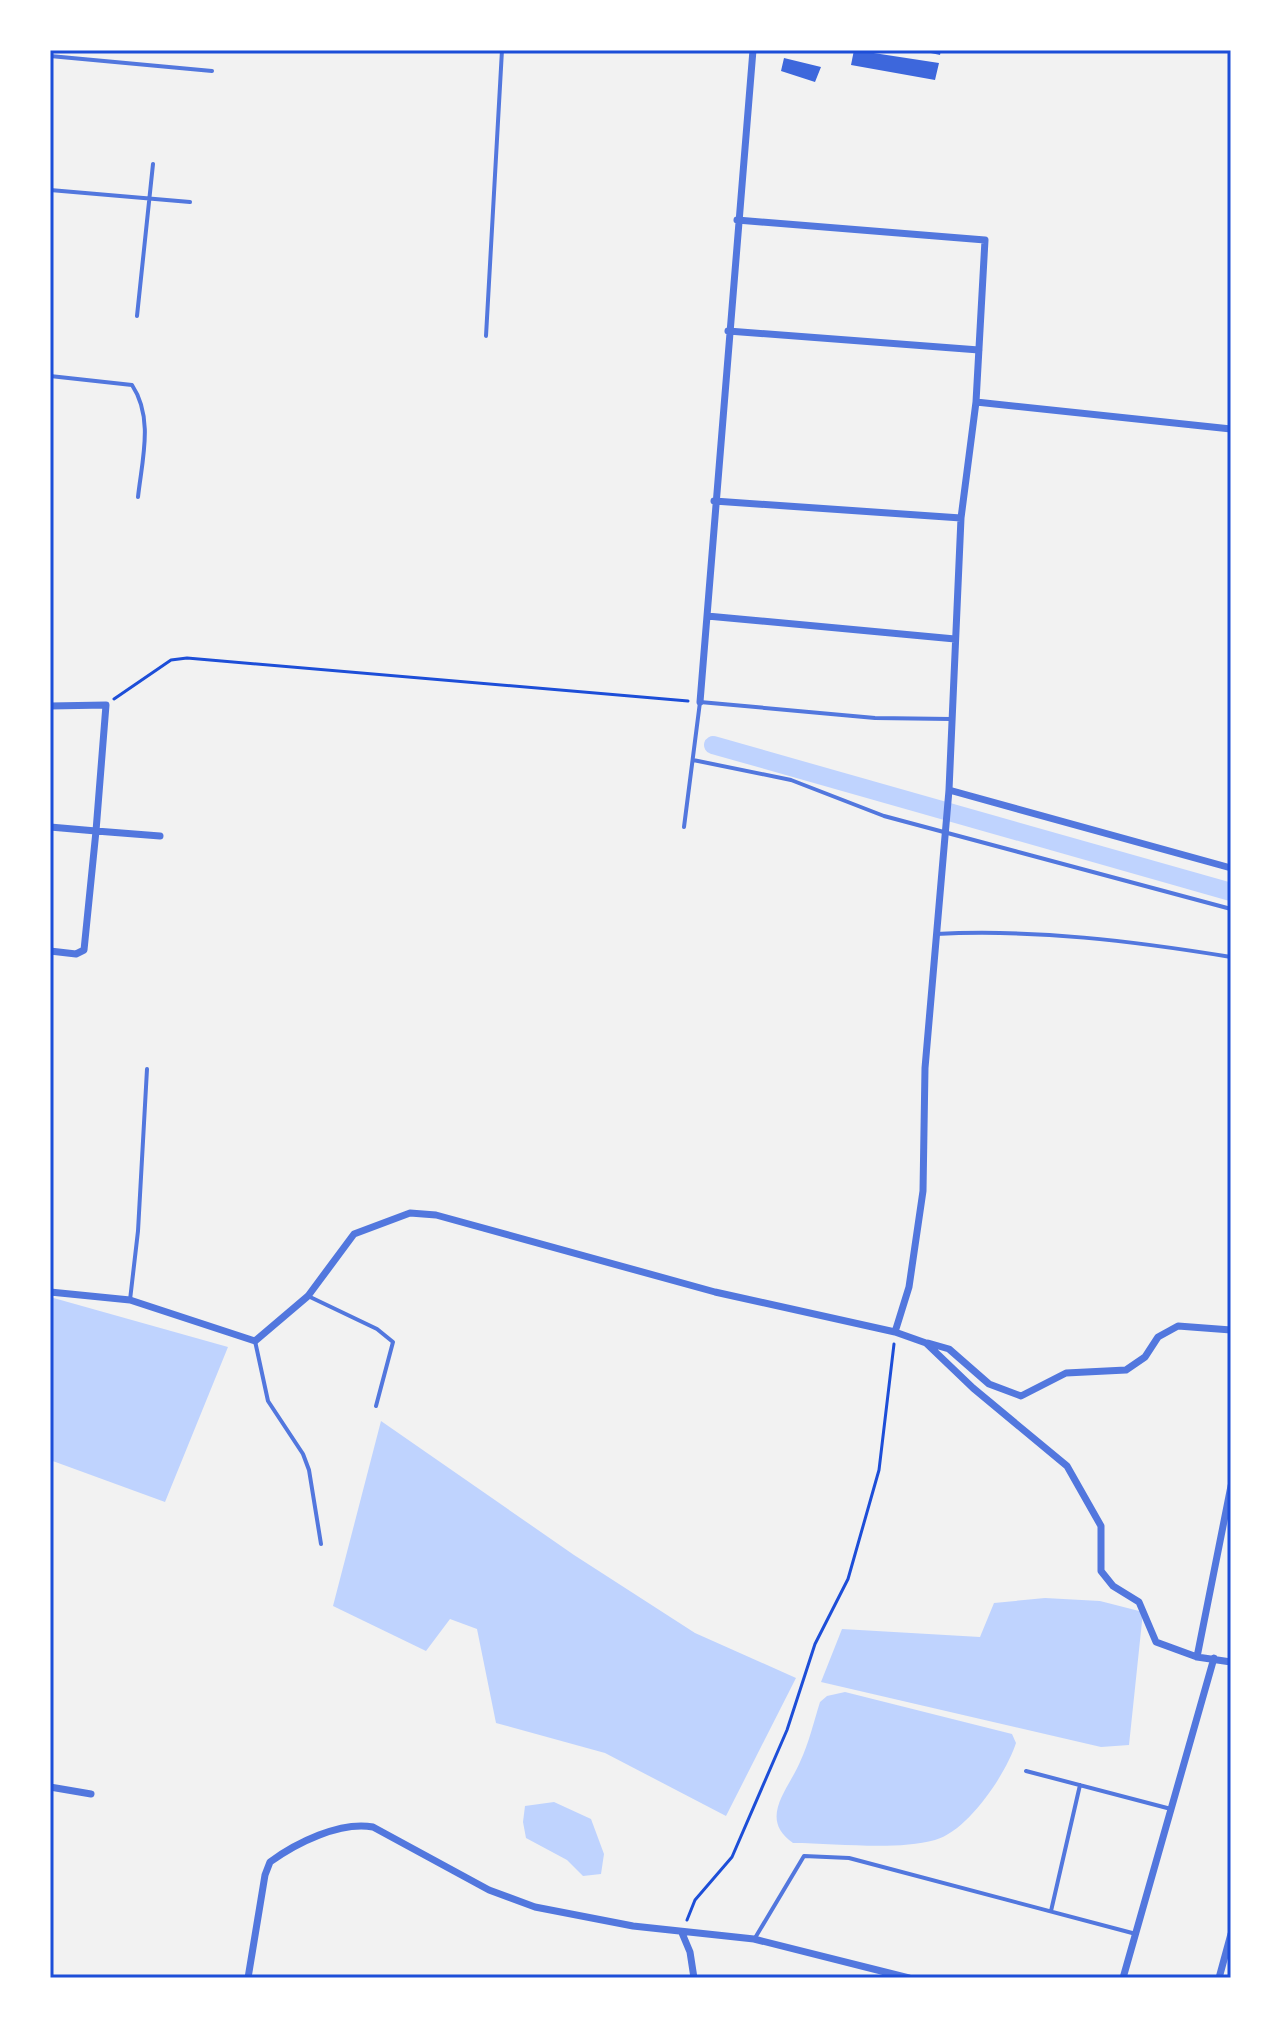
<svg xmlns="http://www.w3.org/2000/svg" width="1281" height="2028" viewBox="0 0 1281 2028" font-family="Rubik,sans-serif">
<rect width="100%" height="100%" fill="#f2f2f2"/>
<path fill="#bfd3fe" d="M50,1297L228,1347L165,1502L50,1460Z
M381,1421L574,1555L695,1633L796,1678L726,1816L605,1753L496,1723L477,1629L450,1619L426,1651L333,1606Z
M1045,1598L1100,1601L1143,1612L1129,1745L1101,1747L821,1682L842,1629L980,1637L994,1603Z
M845,1692L1012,1734L1016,1743C1006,1774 968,1831 935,1840C895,1851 835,1843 793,1843C758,1819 788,1790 800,1762C809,1743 814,1721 820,1702L827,1696Z
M554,1802L591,1819L604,1854L601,1874L583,1876L567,1860L526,1838L523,1822L525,1806Z"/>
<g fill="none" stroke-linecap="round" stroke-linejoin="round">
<path stroke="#bfd3fe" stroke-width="18" d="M713,745L1231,892"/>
</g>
<path fill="#3d67dc" d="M854,50L939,63L935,80L851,65Z
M917,50H941L940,55Z
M784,58L821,67L815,82L781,71Z"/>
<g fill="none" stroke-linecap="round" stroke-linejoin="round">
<path stroke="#1d4ed8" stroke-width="3" d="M114,699L171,660L187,658L688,701
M687,1920L695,1900L732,1857L787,1730L815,1644L848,1579L879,1470L894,1344"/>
<path stroke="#5277de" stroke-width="4" d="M50,56L212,71
M50,190L190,202
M137,316L153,164
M486,336L502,50
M50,376L132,385C154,418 142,460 138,497
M693,760L791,780L884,816L1231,909
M684,827L700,702L875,718L951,719
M936,934C1035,929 1133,941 1231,957
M308,1296L377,1329L393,1342L376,1406
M130,1300L138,1231L147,1069
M255,1341L268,1401L303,1454L309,1470L321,1544
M1026,1771L1171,1809
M1051,1911L1080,1785
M755,1938L804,1856L849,1858L1136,1934"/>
<path stroke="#5277de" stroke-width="7" d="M737,220L985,240L976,402L961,518L949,790L925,1068L923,1191L909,1287L895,1332L926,1343L973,1388L1067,1466L1101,1526V1571L1113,1586L1139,1602L1156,1642L1197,1657L1231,1662
M728,331L979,350
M976,402L1231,429
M714,501L961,518
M707,616L955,639
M700,702L753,50
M50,706L106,705L96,831L50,827
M949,790L1231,868
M50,951L76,954L84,950L96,831L160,836
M50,1292L130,1300L255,1341L308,1296L354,1234L410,1213L436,1215L715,1292L895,1332
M928,1343L949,1349L989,1384L1021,1396L1066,1373L1126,1370L1145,1357L1158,1337L1178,1326L1231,1330
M1197,1657L1231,1486
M50,1787L91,1794
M682,1933L690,1952L694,1978
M248,1978L265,1875L270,1862C296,1843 340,1821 373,1827L489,1890L535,1907L633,1926L754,1939L909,1978
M1123,1978L1214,1658
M1219,1978L1231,1934"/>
</g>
<rect width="1281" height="2028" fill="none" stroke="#ffffff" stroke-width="104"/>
<rect x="52" y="52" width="1177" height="1924" fill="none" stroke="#1d4ed8" stroke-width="3"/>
</svg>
